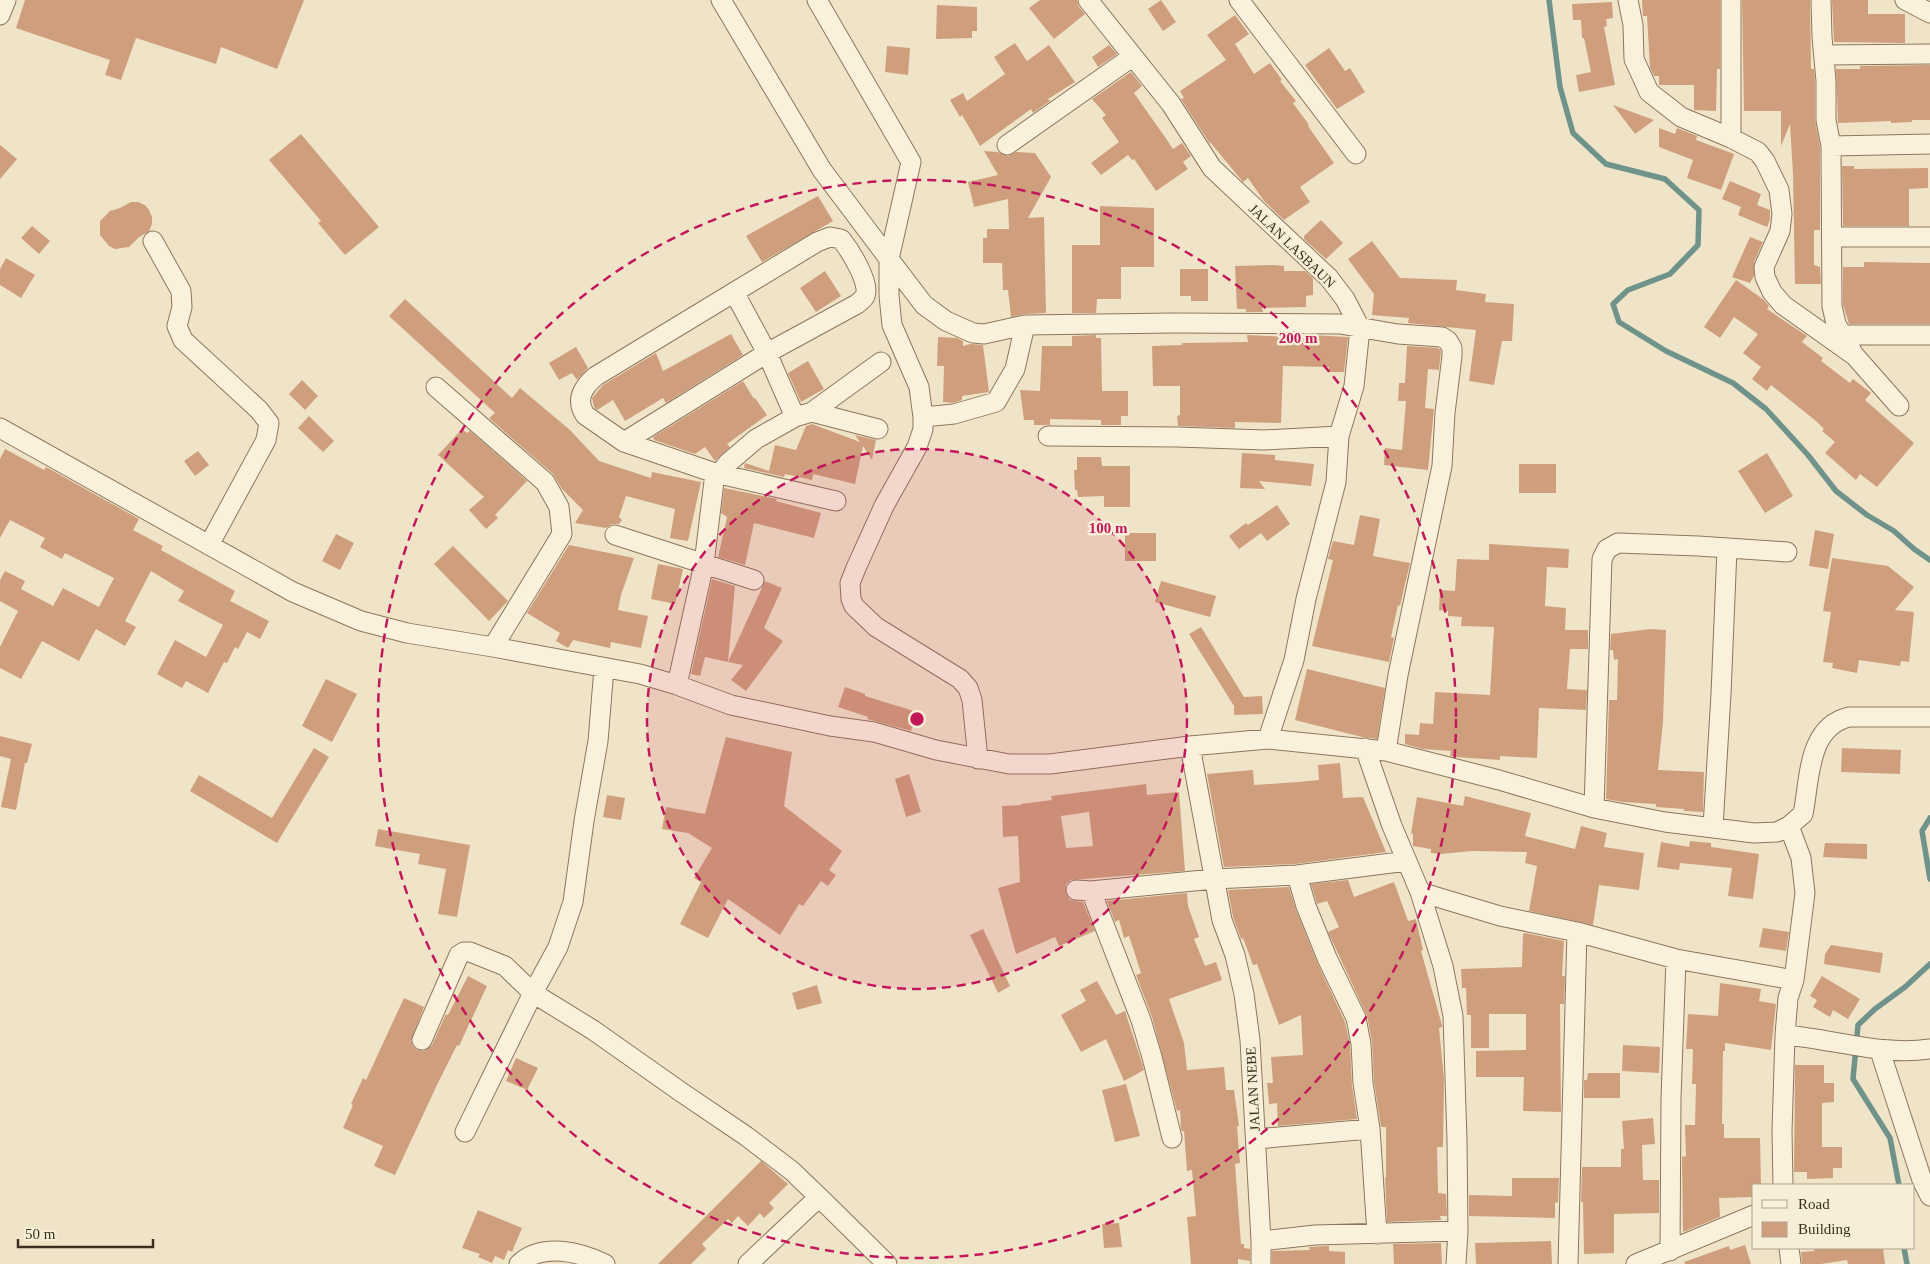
<svg xmlns="http://www.w3.org/2000/svg" width="1930" height="1264" viewBox="0 0 1930 1264" font-family="'Times New Roman',serif">
<rect width="100%" height="100%" fill="#f0e4c8"/>
<g fill="none" stroke-linecap="round" stroke-linejoin="round">
<path stroke="#6f938a" stroke-width="5.5" d="M1549,0L1560,87L1573,133L1606,164L1665,179L1699,210L1698,245L1670,274L1628,290L1613,304L1619,322L1666,351L1733,383L1766,409L1808,455L1836,491L1867,515L1894,531L1914,549L1930,560
M1930,818L1922,831L1930,879
M1899,1185L1890,1138L1853,1079L1858,1025L1875,1009L1905,987L1930,964
M1904,1248L1907,1264"/>
</g>
<path fill="#cf9f7d" fill-rule="evenodd" d="M25,0H304L277,69L221,47L216,64L136,38L121,80L105,75L110,60L16,28Z
M1040,0H1077L1079,7L1085,14L1054,39L1029,8Z
M1161,0L1176,22L1163,31L1148,9Z
M1642,0H1720V69H1717L1716,111L1694,110V85H1659V76H1654L1650,68L1647,16H1643Z
M1742,0H1810L1811,69H1814L1815,82V120L1820,147V230H1814V265L1820,267L1821,284H1795L1793,175L1790,124L1781,146V111H1744Z
M1832,0H1868V14H1905V43L1834,42Z
M1612,2L1613,18L1606,19L1607,26L1604,27L1615,85L1579,92L1576,75L1591,72L1584,38H1582L1581,20H1573L1572,4Z
M937,5L977,7V31H972V38L936,39Z
M1235,15L1249,34L1235,44L1254,74L1270,63L1282,80L1280,81L1296,101L1293,103L1309,125L1308,126L1334,163L1300,187L1310,202L1284,220L1264,201L1248,178L1243,182L1210,142V144L1181,99L1184,98L1180,91L1226,60L1207,35Z
M1015,43L1027,61L1049,45L1075,82L1048,99L1050,101L1033,113L1031,109L980,146L962,115L960,117L950,100L963,93L967,101L1005,74L994,57Z
M1109,45L1117,54L1098,67L1092,57Z
M887,46L910,48L908,75L885,72Z
M1329,48L1345,71L1350,68L1365,92L1337,109L1305,65Z
M1930,65V120H1912V122L1891,123V121L1838,123L1836,69H1860V66Z
M1131,72L1142,86L1134,93L1167,140L1173,149L1182,143L1191,156L1183,162L1188,169L1156,191L1134,159L1132,160L1128,155L1101,175L1091,163L1119,142L1102,118L1106,115L1092,99Z
M1613,105L1654,120L1635,134Z
M1659,128L1675,134L1677,128L1697,136L1696,140L1734,154L1721,190L1687,178L1693,160L1659,147Z
M301,134L379,227L345,255L318,223L321,221L269,160Z
M0,145L17,159L0,179Z
M984,151L998,152L1008,156L1016,152L1035,153L1051,177L1028,218L1044,217L1046,313L1025,314L1011,317L1008,290H1003L1002,263H983V238H987V229H1009L1008,199L974,207L968,182L998,175Z
M1842,166H1854V169L1928,168V188L1909,189V226H1843Z
M1730,181L1761,194L1757,205L1770,210V219L1767,227L1738,215L1741,207L1722,199Z
M818,196L833,221L762,262L746,236Z
M131,202H138L145,205L149,210L152,217V224L149,231L138,238L129,247L115,249L109,246L100,235V221L110,211L120,208Z
M1100,206L1154,208V267H1121V299H1097L1096,313H1072V245H1100Z
M1321,220L1343,243L1326,259L1304,239V236Z
M32,226L50,241L39,254L21,238Z
M1750,237L1763,242L1754,262V276L1750,283L1732,277Z
M1372,241L1400,278L1457,280L1456,290L1486,294L1485,302L1514,304L1512,341H1502L1494,385L1469,381L1476,330L1408,323L1409,318L1372,315L1374,294L1348,259Z
M6,258L35,275L21,298L0,285V269Z
M1864,262L1930,263V324H1849L1843,305V267H1864Z
M1273,265L1284,266V271H1305L1313,278V295L1306,296V307L1262,308L1263,312H1246V309H1237L1235,266Z
M1180,269H1208V301H1191V296H1180Z
M825,271L841,296L816,312L800,288Z
M1736,280L1764,300L1769,306L1767,309L1807,336L1802,342L1823,358L1821,361L1850,383L1853,379L1871,393L1865,400L1914,443L1877,487L1860,474L1856,480L1825,453L1835,442L1822,431L1824,429L1816,421L1771,385L1767,391L1752,379L1761,367L1743,353L1758,334L1734,317L1720,338L1704,327Z
M405,299L512,398L520,388L570,430L599,461L651,478L652,472L701,482L688,541L670,538L675,509L626,496L619,517L622,520L619,524H612L606,528L575,523L583,510L562,489L553,474L489,418L495,413L389,316Z
M731,334L743,355L666,403L663,398L625,421L613,400L597,410L594,407L592,398L603,385L656,353L663,371Z
M1096,335V338H1101L1102,391H1128V416H1121V425H1101V420L1050,419V425H1034V420H1024L1020,390L1040,391L1042,346H1072V336Z
M1247,335L1310,338V335L1348,337L1344,372H1329V367L1283,366L1281,423L1235,422V428L1178,426L1177,416L1180,415V386H1153L1152,346L1182,345V343L1248,342Z
M938,337L957,338L963,341V346L970,344L983,345L989,392L962,396V400L953,403L943,402L944,366H937Z
M1407,346L1438,348L1441,351L1439,370L1428,369L1425,408L1434,409L1428,470L1384,465L1385,448L1402,450L1406,401H1398L1399,383H1405Z
M576,347L588,368L577,380L572,373L559,380L549,363Z
M808,361L824,389L801,402L788,373Z
M302,380L318,396L305,410L289,394Z
M743,381L754,399L755,398L767,415L727,444L730,447L715,461L705,447L695,454L654,440L653,437Z
M309,416L334,441L323,452L298,428Z
M812,424L860,442L855,435L876,440L872,460L863,446L855,484L813,474L812,480L785,474L784,477L744,468L745,463L769,471L775,445L796,450L806,426Z
M462,429L467,433L470,431L527,481L495,515L498,518L486,529L469,510L484,497L438,455Z
M5,449L44,470L46,467L139,519L133,530L163,546L161,550L235,591L230,601L269,621L260,639L247,632L238,649L235,647L227,663L224,662L208,693L186,681L182,688L157,674L175,640L206,657L223,625L178,601L184,591L151,571L125,621L136,627L125,646L96,629L79,661L42,641L21,679L0,668V647L18,611L0,601V580L5,571L25,581L21,589L53,606L63,588L99,607L114,578L65,553L62,559L40,547L45,538L10,520L0,538V459Z
M198,451L209,465L195,476L184,461Z
M1242,453L1275,455V460L1314,464L1311,486L1259,481L1265,489L1240,488Z
M1767,453L1793,496L1765,513L1738,471Z
M1077,457H1101L1102,466H1130V507H1104V496L1078,497L1077,490H1075L1074,470H1077Z
M1519,464H1556V493H1519Z
M724,488L777,499L776,501L821,513L814,538L754,523L745,565L718,557L727,517L721,513Z
M1277,505L1290,524L1267,541L1261,533L1239,549L1229,536L1246,523L1248,525Z
M1360,515L1380,519L1373,556L1410,563L1400,606L1398,605L1391,637L1394,638L1389,662L1312,646L1333,560L1328,559L1333,541L1354,545Z
M1815,530L1834,534L1828,569L1809,566Z
M1125,533H1156V561H1125Z
M336,534L354,543L340,570L322,561Z
M1489,544L1569,549L1568,568L1547,567L1545,606L1566,608L1565,630H1588V649H1570L1567,689L1587,690L1586,710L1539,708L1537,758L1500,756V760L1455,757L1450,756L1451,751L1423,749L1405,744V734L1419,735L1420,723L1433,724L1435,692L1490,695L1494,627L1461,626L1462,617L1448,616V611L1439,610L1440,590L1455,591L1457,559L1489,560Z
M569,545L634,558L621,595L618,610L648,616L641,648L611,642L610,648L573,640L568,648L556,641L560,633L527,613Z
M453,546L508,601L489,621L434,564Z
M1832,558L1888,566L1914,587L1895,610L1914,612L1909,662L1901,661L1900,666L1859,660L1857,673L1832,668L1833,663L1823,662L1831,612L1823,611Z
M658,564L683,569L675,604L651,599Z
M712,579L735,586L728,662L705,657L700,676L691,674Z
M765,581L782,588L764,628L783,641L746,691L731,680L743,665L728,662Z
M1161,581L1216,596L1210,617L1155,602Z
M1201,627L1244,697L1262,696L1263,714L1234,715V706L1189,634Z
M1650,629L1666,630L1663,722L1658,770L1704,772L1703,812L1684,811V809L1656,807V804L1622,802L1606,799L1609,700H1617L1618,659L1614,660L1613,650H1610L1611,634Z
M1307,669L1385,688L1377,739L1362,737L1295,720Z
M326,679L357,694L332,742L302,726Z
M845,687L865,694V696L917,712L911,731L867,719L868,717L838,707Z
M0,736L32,744L27,763H25L16,810L1,807L11,759L0,756Z
M726,737L792,752L784,806L842,851L829,870L836,875L828,886L821,881L803,906L799,904L780,935L728,899L708,938L680,924L701,882L694,878L712,848L688,833L662,829L666,807L705,814Z
M314,748L329,757L277,843L190,791L199,775L272,818Z
M1842,748L1901,750L1900,774L1841,772Z
M1340,763L1343,798L1363,797L1386,852L1296,864L1224,867L1207,774L1253,770L1254,785L1298,782L1319,780L1318,765Z
M909,774L921,812L906,817L895,779Z
M1146,784L1147,795L1179,792L1185,871L1071,880L1066,884V894L1070,900L1083,902L1095,931L1059,946L1055,937L1016,954L998,888L1020,882L1018,836L1003,837L1002,806L1021,805V804L1052,800L1051,796ZM1089,812L1093,846L1066,848L1061,816Z
M607,795L625,798L621,820L603,817Z
M1465,796L1531,813L1525,836L1575,849L1581,826L1607,833L1604,847L1644,853L1639,890L1599,885L1593,925L1529,911L1537,866L1525,863L1527,852L1472,851L1441,854L1431,853V849L1413,846V834L1411,833L1417,797L1463,806Z
M378,829L470,845L457,917L438,914L446,869L418,864L420,854L375,846Z
M1690,841L1711,843V847L1759,854L1753,899L1728,896L1732,868L1680,863L1679,870L1657,867L1661,842L1689,847Z
M1825,843L1867,844V859L1823,857Z
M1348,880L1354,897L1394,882L1408,921L1416,919L1423,950L1421,951L1442,1025V1027L1439,1028L1444,1079L1443,1147H1437L1438,1193L1446,1194L1447,1216H1440L1441,1220L1387,1222L1385,1178H1386V1127H1381L1374,1082L1372,1042L1367,1016L1328,932L1339,927L1327,901L1317,904L1311,884Z
M1289,887L1296,910L1317,962L1345,1022L1350,1045L1352,1085L1357,1119L1278,1126L1277,1103L1269,1104L1267,1083H1273L1271,1057L1303,1055L1301,1015L1279,1025L1257,964L1253,965L1243,938L1241,939L1233,917L1228,890Z
M1187,893L1188,906L1199,937L1194,939L1205,966L1216,962L1222,980L1169,999L1184,1043L1187,1070L1224,1067L1226,1090H1234L1239,1126H1237L1240,1163L1235,1164L1241,1244H1244V1248L1250,1249V1261L1238,1259V1264H1191L1187,1217L1196,1216L1192,1170L1187,1171L1184,1131H1182L1181,1129L1180,1110L1177,1111L1152,1017L1136,975L1141,973L1129,936L1124,938L1119,920L1115,922L1107,901Z
M1763,928L1789,932L1786,951L1759,947Z
M983,929L1010,986L998,993L970,935Z
M1525,933L1564,941L1562,976H1565L1564,1004H1560L1561,1112L1523,1111L1524,1077H1476V1051L1526,1050V1014H1489V1048H1471V1015H1467L1466,988H1462L1461,969L1522,967L1523,934Z
M1831,945L1883,953L1880,973L1824,964L1825,954Z
M468,976L487,986L459,1046L457,1045L437,1085L395,1175L374,1166L383,1146L343,1128L353,1105L351,1104L363,1078L366,1080L404,998L424,1007L411,1041L413,1046L417,1050L424,1051L432,1045L446,1014L448,1015Z
M1822,976L1860,999L1848,1019L1833,1010L1830,1017L1813,1007L1817,1000L1810,996Z
M1097,981L1116,1015L1125,1011L1141,1060L1144,1070L1124,1081L1106,1039L1081,1052L1061,1015L1086,1001L1080,990Z
M1720,983L1761,989L1759,1001L1776,1004L1771,1050L1725,1043V1051H1723L1722,1124H1724V1138H1760L1761,1185H1754V1197L1719,1198L1720,1217L1683,1232L1682,1157L1686,1156L1685,1125H1695L1696,1084H1692L1693,1049H1686L1688,1014L1718,1016Z
M817,985L822,1003L797,1010L792,993Z
M1623,1045L1660,1047L1659,1073L1622,1071Z
M516,1058L538,1068L527,1090L506,1081Z
M1795,1065H1824V1083H1834V1102L1822,1103V1147H1842V1168H1833V1178L1807,1179V1172H1794Z
M1588,1073H1620V1098H1584V1080H1587Z
M1126,1084L1140,1136L1115,1142L1102,1090Z
M1653,1118L1655,1144L1642,1145L1643,1180H1659V1213L1614,1214V1253L1584,1254L1583,1202H1581L1582,1167H1621V1149H1624L1622,1121Z
M761,1161L788,1184L769,1203L774,1208L764,1218L760,1213L748,1226L738,1216L732,1223L728,1219L702,1244L706,1249L691,1264H658Z
M1512,1178H1559L1558,1202L1555,1203V1218L1469,1216V1195L1512,1196Z
M478,1210L522,1228L512,1252L508,1250L504,1260L495,1256L492,1263L478,1257L480,1254L462,1248Z
M1119,1223L1122,1247L1104,1248L1102,1224Z
M1551,1241L1552,1264H1476L1475,1243Z
M1441,1243L1442,1264H1394L1393,1244Z
M1745,1245L1751,1264H1685L1684,1262L1729,1246L1730,1250Z
M1329,1246V1251L1345,1252V1264H1272V1251L1310,1250L1309,1247Z
M1814,1248H1883L1885,1264H1848L1847,1260L1821,1264H1802L1801,1252L1814,1251Z"/>
<g fill="none" stroke-linecap="round" stroke-linejoin="round">
<g stroke="#8d765c" stroke-width="21">
<path id="minor" d="M721,0L822,170L889,259V296L892,325L919,387L923,417V429L917,447L884,506L856,568L850,583L851,599L854,606L876,627L960,679L968,688L972,700L978,759
M817,0L911,162L889,259L924,305L946,321L973,333L984,334L1025,325L1173,323L1340,324L1398,334L1442,337L1448,341L1452,348V356L1445,413L1442,466L1398,675L1386,751
M1088,0L1171,104L1212,168L1329,278L1345,299L1360,328L1354,386L1339,436L1336,482L1306,599L1294,660L1268,739
M1239,0L1356,154
M1628,0L1633,25L1634,59L1649,92L1681,117L1731,138L1758,152L1765,161L1779,190L1782,214L1780,231L1764,267L1765,277L1772,292L1783,305L1855,356L1899,406
M1731,0V138
M1821,0L1822,37L1826,81V120L1831,146L1832,306L1836,324L1852,351
M1905,0L1930,13
M0,15L6,0
M1825,55L1930,54
M1007,145L1132,57
M1831,146L1930,144
M1832,237H1930
M153,241L181,291L182,307L177,326L183,340L259,410L269,423L266,440L209,545
M734,292L767,353L795,417
M1843,335H1930
M436,387L545,482L559,507L562,534L493,647
M812,412L878,429
M923,417L954,414L996,402L1015,369L1025,325
M0,428L293,592L361,621L407,633L493,647L640,674L677,685L731,705L830,726L874,732L936,750L1009,764H1050L1190,746L1268,739L1386,751L1499,780L1594,808L1665,822L1754,833L1777,832L1789,826L1803,814C1810,780 1807,727 1849,717H1930
M1048,436L1178,437L1264,440L1339,436
M624,442L767,353L857,304C859,302 864,299 865,296C871,283 849,249 841,239L830,237L817,242L596,376C583,387 575,399 585,415L624,442L715,473L836,501
M615,535L754,580
M677,685L704,564L715,473H720L728,463L756,439L795,417L812,412L881,362
M1190,746L1222,920L1235,955L1244,994L1250,1040L1261,1241L1315,1235L1458,1231
M1365,748L1392,826L1420,892L1443,966L1453,1016L1457,1140L1458,1231L1456,1264
M1594,808L1602,559L1607,549L1618,543L1698,546L1787,552
M1713,827L1721,694L1727,549
M1297,875L1306,906L1327,958L1356,1018L1361,1044L1363,1083L1370,1129L1377,1234
M1076,890L1091,891L1214,879L1297,875L1407,861
M1091,891L1141,1020L1152,1057L1172,1138
M1420,892L1500,916L1577,932L1676,959L1794,980
M1785,1035C1834,1039 1881,1056 1930,1049
M422,1040L459,955L464,952H470L505,966L533,993L593,1030L681,1092L746,1136L792,1171L819,1197L748,1264
M1880,1051L1922,1180L1930,1196
M465,1132L533,993L558,947L573,902L584,821L598,741L604,668
M1256,1139L1370,1129
M1783,1185L1782,1131L1785,1035L1788,998L1794,980L1805,893L1801,858L1789,826
M819,1197L887,1264
M1261,1241V1264
M1789,1248L1791,1264
M1670,1251L1671,1098L1676,959
M519,1264C542,1242 580,1252 605,1264
M1568,1264L1577,932
M1636,1264L1754,1215"/>
</g>
<use href="#minor" stroke="#faf1dc" stroke-width="19"/>
</g>
<circle cx="917" cy="719" r="270" fill="#c2185b" fill-opacity=".12"/>
<g fill="none" stroke="#c2185b" stroke-width="2.5" stroke-dasharray="9 6">
<circle cx="917" cy="719" r="270"/>
<circle cx="917" cy="719" r="539"/>
</g>
<g text-anchor="middle" dominant-baseline="central" stroke-width="5" stroke-linejoin="round" paint-order="stroke">
<g font-size="14" fill="#3d2e20" stroke="#f7eed8">
<text transform="translate(1292 246) rotate(44)">JALAN LASBAUN</text>
<text transform="translate(1253 1089) rotate(-93)">JALAN NEBE</text>
</g>
</g>
<circle cx="917" cy="719" r="8" fill="#c2185b" stroke="#f7eed8" stroke-width="2.5"/>
<g font-size="15" text-anchor="middle" font-weight="bold" fill="#c2185b" stroke="#f7eed8" stroke-width="5" stroke-linejoin="round" paint-order="stroke">
<text x="1298" y="343">200 m</text>
<text x="1108" y="533">100 m</text>
</g>
<rect x="1752" y="1184" width="162" height="65" fill="#f7eed8" stroke="#ada18e"/>
<rect x="1762" y="1200" width="25" height="8" fill="#faf1dc" stroke="#ada18e"/>
<text x="1798" y="1209" font-size="15" fill="#3d2e20">Road</text>
<rect x="1762" y="1222" width="25" height="15" fill="#cf9f7d" stroke="#ada18e"/>
<text x="1798" y="1234" font-size="15" fill="#3d2e20">Building</text>
<path d="M18 1239v8h135v-8" fill="none" stroke="#3d2e20" stroke-width="2.5"/>
<text x="25" y="1239" font-size="15" fill="#3d2e20" stroke="#f7eed8" stroke-width="4" paint-order="stroke">50 m</text>
</svg>
